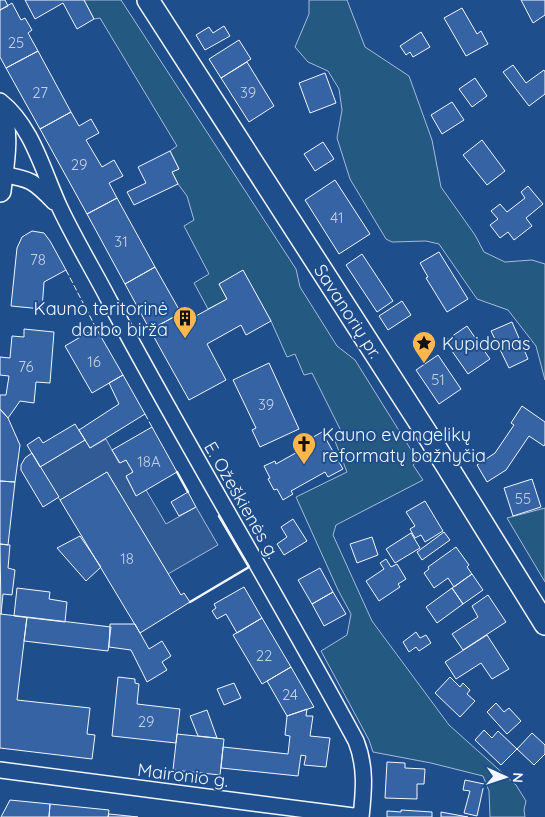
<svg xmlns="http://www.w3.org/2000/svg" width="545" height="817" viewBox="0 0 545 817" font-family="Quicksand,sans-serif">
<rect width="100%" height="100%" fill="#1f4e8c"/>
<path fill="#245a82" stroke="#a8bbd7" d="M84,0H121L296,269L300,287L337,346L355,360L418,461L413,465L423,480L336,525L333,535L372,621L449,725L516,785L526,801L524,810L525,817H490L489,791L483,776L431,763L373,752L369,740L321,651L347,635L351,614L338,590L296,497L347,472L333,436L341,431L312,373L304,375L295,354L287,357L271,321L243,271L219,284L227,299L208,309L194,283L209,274L184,226L194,220L187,196L178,184L172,172L179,169L170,151L177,146L100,18L94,19Z
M309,0H347L365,47L409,76L432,140L441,187L475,235L484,252L505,262L532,260L545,264V380L536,346L508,310L477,299L439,244L426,241L392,242L386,239L350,179L337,138L342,110L339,89L328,71L308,62L295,47L309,14Z
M545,508V582L507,518Z"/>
<path fill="#305b95" stroke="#a8bbd7" d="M106,439L119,463L126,460L133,472L126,477L136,495L146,490L166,524L196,507L218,545L168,574L107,472L60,500L40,467L85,440L90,448Z"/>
<path fill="#3563a3" stroke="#f2f6ff" d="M0,0H5L8,6L0,10Z
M25,0H84L94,19L77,29L63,3L35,19Z
M521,0H545V15L533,23Z
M12,3L21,20L25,18L32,30L28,33L38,51L6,68L0,57V10Z
M462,8L477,34L481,31L488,44L466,56L444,18Z
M224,26L230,36L205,50L196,35L209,27L213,33Z
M421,32L430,47L413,57L410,52L406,55L400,46Z
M239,40L251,59L221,78L209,59Z
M38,51L71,112L40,129L6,68Z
M247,62L274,106L249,122L221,78Z
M513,65L526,83L544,70L545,72V94L529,106L503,72Z
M325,73L336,103L310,113L299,83Z
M475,78L487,96L472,107L459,89Z
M452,102L464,120L442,134L431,115Z
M71,112L79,126L91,119L99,133L86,140L102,167L114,160L123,176L109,183L117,198L87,214L40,129Z
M482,140L505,171L487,185L463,155Z
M323,142L334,159L315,171L304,154Z
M170,151L179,169L172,172L178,184L134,205L127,192L146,183L138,167Z
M335,180L370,234L339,254L305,200Z
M528,186L543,204L526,218L532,226L514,240L508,232L500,238L490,225L498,219L491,211L500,204L507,212L525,198L521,192Z
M117,198L155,267L125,284L87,214Z
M32,231L44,233L50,241L66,270L44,282L42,309L11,306L17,248L22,237Z
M439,252L468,299L447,312L426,278L428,277L420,263Z
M362,254L393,301L377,312L346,265Z
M155,267L181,313L150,330L125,284Z
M243,270L271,321L246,335L241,325L207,344L226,380L189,400L150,330L181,313L185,322L227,299L219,284Z
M402,301L411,315L388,330L379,316Z
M512,322L528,359L509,368L491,331Z
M467,326L490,359L468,374L445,341Z
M96,328L123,375L92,393L65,346Z
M24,329L54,332L50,383L36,382L34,403L20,401L8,418L0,409V395H6L9,376L0,375V357L10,358L12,336L24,337Z
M438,355L461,389L439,404L416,370Z
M269,363L299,429L260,447L252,430L256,428L233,380Z
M123,375L145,414L90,448L79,430L119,404L109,383Z
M522,406L545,422V444L544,446L529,436L506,470L487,482L477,465L495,453L514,425L511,423Z
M0,409L8,418L20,445L15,482L0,481Z
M75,424L85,440L40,467L27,445L39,437L43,443Z
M152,427L177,472L136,496L126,476L133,472L126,460L120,463L112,450Z
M322,432L343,469L328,477L325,472L291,491L293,494L283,500L277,489L274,490L268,479L270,478L264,466L275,461L276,464L310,445L308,440Z
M32,453L59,497L43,507L21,470V465L25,458Z
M107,472L181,595L184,593L190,602L140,633L60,500Z
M532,479L541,507L513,516L504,488Z
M0,481L15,482L8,545L0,544Z
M188,492L196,507L179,516L171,502Z
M425,501L443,531L425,542L421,535L415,538L410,529L415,526L406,512Z
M293,519L307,541L284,555L277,544L287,537L281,527Z
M444,532L450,540L422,560L417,552Z
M411,533L420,548L395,563L386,549Z
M80,536L101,567L86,581L57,548Z
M372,537L378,555L357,563L350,544Z
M0,544L10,545L8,568L15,570L12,595L3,594L1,614Z
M456,547L469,565L467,567L472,574L454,587L448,578L434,588L424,573L429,569L428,567Z
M386,559L391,567L397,564L406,579L398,584L400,587L379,601L366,581L384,569L380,563Z
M320,568L333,592L312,604L298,580Z
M472,574L483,590L463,604L452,588Z
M244,587L262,618L237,633L226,614L217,619L212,611L216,608L214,604Z
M17,588L50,592L49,599L67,602L65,622L14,616Z
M452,588L463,604L437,623L426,607Z
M333,592L346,614L324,626L312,604Z
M488,595L506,622L463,650L452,634L478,617L472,606Z
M0,614L27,617L17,700L90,708L87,734L95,735L92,759L0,748Z
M27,617L111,627L108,651L24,641Z
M262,618L291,667L262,684L233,635Z
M110,624H135L149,649L162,641L171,656L162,662L167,670L147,682L131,650L109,647Z
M416,632L420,638L426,635L431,643L419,651L416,647L409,652L403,642Z
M487,635L509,669L492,679L481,663L456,679L445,662Z
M291,667L314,707L287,716L267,681Z
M118,677L135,679V683L139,684L137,704L180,709L176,743L112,736Z
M450,677L460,687L463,683L470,690L467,694L475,701L460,717L435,693Z
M234,683L241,698L224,705L217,689Z
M496,703L504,712L509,708L521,721L507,734L487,712Z
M307,709L306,716H313L310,736L330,738L326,767L304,765L306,756L301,755L298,776L221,768L223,747L288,754L290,736L285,735L287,716Z
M207,710L217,738L198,736L190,716Z
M484,730L492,738L498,731L517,749L501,765L475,740Z
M532,733L545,745V754L534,765L517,749Z
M177,734L224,739L220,775L173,770Z
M387,762L405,763V768L425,769L424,784H417V799L385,798Z
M465,780L484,784L477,816L464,813L470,791L463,790Z
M10,800L50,804L49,817H1Z
M50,804L109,810L108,817H49Z
M401,810L432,812V817H387V811L401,812Z
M441,812L468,817H441Z
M109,814L119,815L138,817H108Z"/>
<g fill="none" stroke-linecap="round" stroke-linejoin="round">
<g stroke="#f2f6ff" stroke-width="18">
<path id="street" d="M0,101C33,127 43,172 60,208C75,240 94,271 110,302C189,450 276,593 356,741C366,766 364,790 361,817
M0,174C30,179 33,180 54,202
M0,770L361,817"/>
</g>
<g stroke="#f2f6ff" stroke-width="24">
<path id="secondary" d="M148,0L429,437L545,624
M0,109C9,135 3,165 0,191"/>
</g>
<use href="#street" stroke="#1f4e8c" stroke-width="15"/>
<use href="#secondary" stroke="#1f4e8c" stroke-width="21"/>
<path stroke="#f2f6ff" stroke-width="1" stroke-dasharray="6 2.5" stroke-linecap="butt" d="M66,270L96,328
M145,414L152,427"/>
<path stroke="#f2f6ff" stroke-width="2.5" d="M177,472L188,492
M190,602L249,567L219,516"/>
</g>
<defs>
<g id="building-pin" transform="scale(1.25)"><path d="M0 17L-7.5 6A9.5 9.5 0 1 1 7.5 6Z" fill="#ffb74d" stroke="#1f4e8c"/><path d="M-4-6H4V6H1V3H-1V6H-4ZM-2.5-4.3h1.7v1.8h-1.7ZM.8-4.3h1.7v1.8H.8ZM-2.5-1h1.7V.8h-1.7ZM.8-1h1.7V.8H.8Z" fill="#111"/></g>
<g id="sight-pin" transform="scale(1.25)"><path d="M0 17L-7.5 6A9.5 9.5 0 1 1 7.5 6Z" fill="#ffb74d" stroke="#1f4e8c"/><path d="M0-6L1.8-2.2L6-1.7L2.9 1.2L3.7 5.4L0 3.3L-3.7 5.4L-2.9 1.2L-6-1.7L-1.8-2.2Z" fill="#111"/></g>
<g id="church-pin" transform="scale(1.25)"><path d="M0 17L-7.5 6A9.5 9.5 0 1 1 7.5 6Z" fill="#ffb74d" stroke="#1f4e8c"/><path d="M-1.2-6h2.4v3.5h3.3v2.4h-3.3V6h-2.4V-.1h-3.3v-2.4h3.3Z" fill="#111"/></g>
</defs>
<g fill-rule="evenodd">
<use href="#building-pin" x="185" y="318"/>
<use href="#sight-pin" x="424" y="343"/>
<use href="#church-pin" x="304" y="444"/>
</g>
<g text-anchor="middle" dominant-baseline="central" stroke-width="4" stroke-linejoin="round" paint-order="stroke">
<g font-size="15" fill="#c3d1e8">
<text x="16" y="42">25</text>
<text x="40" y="92">27</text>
<text x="248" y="92">39</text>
<text x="79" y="164">29</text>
<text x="337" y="217">41</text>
<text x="121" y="241">31</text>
<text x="38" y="259">78</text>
<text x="94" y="361">16</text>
<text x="26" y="366">76</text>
<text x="438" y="379">51</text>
<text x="266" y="404">39</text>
<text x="149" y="461">18A</text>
<text x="523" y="498">55</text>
<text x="127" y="558">18</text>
<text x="264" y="655">22</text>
<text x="290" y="694">24</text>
<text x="146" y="721">29</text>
</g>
<g font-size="18" fill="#f2f6ff" stroke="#1f4e8c" text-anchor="start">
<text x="168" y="308" text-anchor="end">Kauno teritorinė<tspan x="168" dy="21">darbo birža</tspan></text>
<text x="442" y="343">Kupidonas</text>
<text x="322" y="434">Kauno evangelikų<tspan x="322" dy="21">reformatų bažnyčia</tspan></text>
</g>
<g font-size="18" fill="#f2f6ff" stroke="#1f4e8c">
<text transform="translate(348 311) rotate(57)">Savanorių pr.</text>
<text transform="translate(242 500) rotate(60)">E. Ožeškienės g.</text>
<text transform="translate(183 775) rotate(7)">Maironio g.</text>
</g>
</g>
<g transform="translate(505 777) rotate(93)" stroke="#1f4e8c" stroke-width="4" paint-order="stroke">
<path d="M0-4L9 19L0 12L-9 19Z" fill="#f2f6ff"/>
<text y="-8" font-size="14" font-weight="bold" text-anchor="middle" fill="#f2f6ff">N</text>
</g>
</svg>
